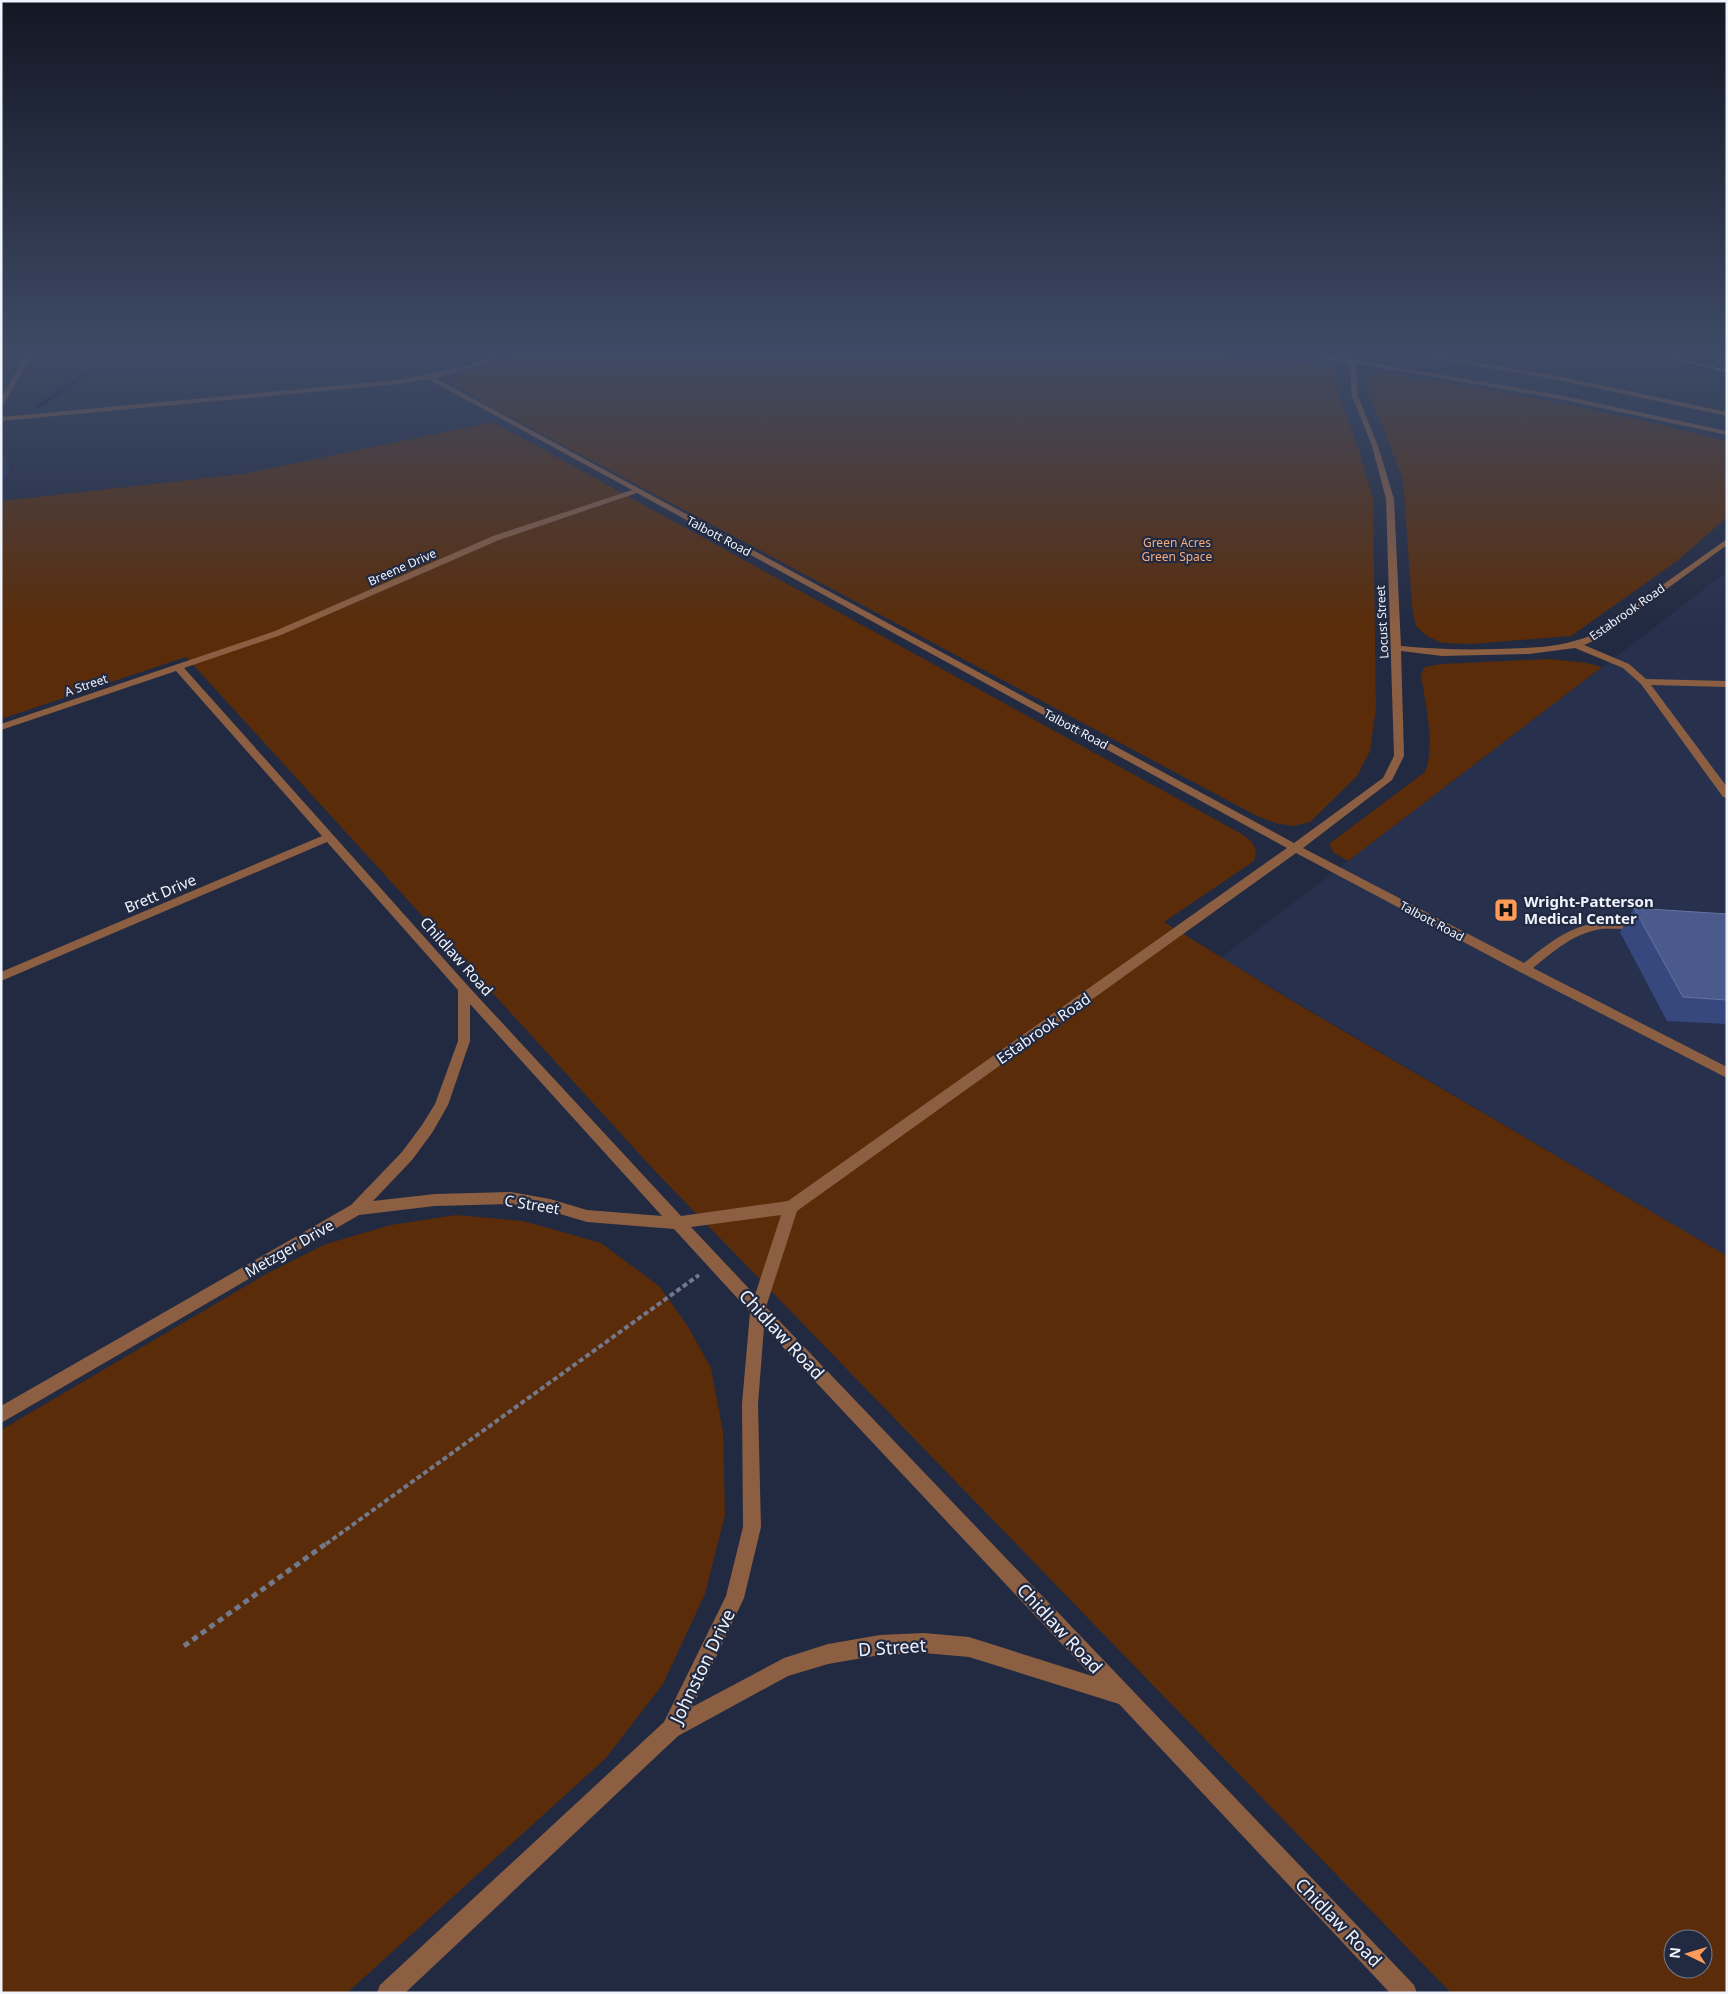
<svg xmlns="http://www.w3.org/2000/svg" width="1728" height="1994" viewBox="0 0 1728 1994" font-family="'Noto Sans',sans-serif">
<rect width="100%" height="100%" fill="#222a41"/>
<path fill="#27314e" d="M1727,572V1256L1221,958Z"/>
<path fill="#5a2c09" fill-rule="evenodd" d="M523,351H1194L1334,368L1340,399L1359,451L1373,499L1376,708L1370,751L1357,776L1310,822L1293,826L1275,823L1257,816L486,404L447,380Z
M1372,372C1492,388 1610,411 1727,441V517L1677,561L1571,636L1471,644L1443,643L1428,637L1416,626L1412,606L1403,479L1368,390V377Z
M493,422L1240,833L1251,841L1256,850L1254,861L1164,922L1289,999L1727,1256V1993H1451L655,1171L186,657L1,719V501L243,474ZM1673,1939H1703V1969H1673Z
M1550,659L1587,663L1602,667L1348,861L1333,852L1329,844L1425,772C1436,742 1425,705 1421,674L1425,667L1442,664Z
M456,1215L523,1221L601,1243L659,1286L687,1325L711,1368L723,1432L725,1515L705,1594L663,1684L606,1758L347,1993H1V1430L266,1274L326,1244L391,1225Z"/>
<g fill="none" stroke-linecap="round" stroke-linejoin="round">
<path stroke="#071149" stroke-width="4.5" d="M39,406L120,351"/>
<path stroke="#73798b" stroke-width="2" stroke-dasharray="2 1" stroke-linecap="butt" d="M1691,351L1727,359"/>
<path stroke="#73798b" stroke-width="4" stroke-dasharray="5 3" stroke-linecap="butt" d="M326,1544L699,1275"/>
<path stroke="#73798b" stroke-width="5" stroke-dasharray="6 4.5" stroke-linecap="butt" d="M184,1646L327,1543"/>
<path fill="#8d5f42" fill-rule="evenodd" d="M28,351H34L4,404L1,406V398Z
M506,351H513L486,364L435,378L1294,843L1383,778L1394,756L1386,499L1372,446L1352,396L1349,363L1274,351H1290L1349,359L1348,351H1354L1355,360L1559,395L1727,431V435L1559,399L1355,363L1358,396L1378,446L1394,499L1401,646C1433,649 1464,650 1497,649C1530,648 1561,648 1592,635L1727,539V545L1598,639L1584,645L1629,664L1646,679L1727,681V687L1651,685L1727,787V798L1723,797L1641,684L1623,668L1575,648L1529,654L1442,656L1401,651L1404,756L1392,780L1303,848L1524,963C1555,938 1576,921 1618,921C1627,920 1636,920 1645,922L1647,925C1642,931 1611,928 1601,929C1574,933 1554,951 1533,968L1727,1067V1078L1520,972L1296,853L797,1211L766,1307L1414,1985L1417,1993H1390L1119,1704L969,1657L924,1653L880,1655L828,1664L788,1676L678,1736L405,1993H377L380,1985L664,1722L726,1596L743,1527L742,1404L750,1312L674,1229L587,1222L550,1211L511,1204L435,1206L359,1215L1,1423V1406L351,1205L402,1152L422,1125L435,1104L458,1041V990L327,842L1,981V972L322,836L176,671L1,730V724L275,631L493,536L632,490L428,379L398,384L1,421V417L398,380L468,366ZM637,493L1287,848L788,1201L681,1216L468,986L184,668L281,635L499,540ZM470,1004L662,1216L587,1210L550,1199L511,1192L435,1194L373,1201L412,1160L432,1133L448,1105L470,1041ZM781,1215L755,1295L691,1227ZM764,1327L1092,1676L969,1637L924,1633L880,1635L828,1644L784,1658L692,1707L744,1598L761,1527L758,1404Z
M1392,351H1405L1558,376L1727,412V416L1558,380Z"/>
<path stroke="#bbc0cc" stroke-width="2" stroke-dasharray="4 2" stroke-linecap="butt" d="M1641,351L1727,371"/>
</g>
<path fill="#37487f" d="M1634,908L1727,914V1024L1667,1021L1620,932Z"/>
<path fill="#263461" d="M1,351H7L1,361Z
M1,451L10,469L1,487Z"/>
<path fill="#4b5a8d" stroke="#64729e" d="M1634,908L1727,914V1000L1683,997Z"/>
<linearGradient id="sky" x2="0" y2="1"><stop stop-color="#131724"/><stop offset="0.56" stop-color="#3e4a65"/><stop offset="1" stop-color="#3e4a65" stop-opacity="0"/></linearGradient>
<rect width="1728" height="630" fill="url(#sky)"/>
<defs>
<g id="hospital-square" transform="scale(1.25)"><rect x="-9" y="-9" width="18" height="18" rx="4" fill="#fe9b59" stroke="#222a41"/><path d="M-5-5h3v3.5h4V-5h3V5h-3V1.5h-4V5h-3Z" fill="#111"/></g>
</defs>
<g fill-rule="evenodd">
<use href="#hospital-square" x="1506" y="910"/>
</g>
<g text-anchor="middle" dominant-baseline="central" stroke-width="4.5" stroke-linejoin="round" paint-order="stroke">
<g font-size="12" fill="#eff3fc" stroke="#222a41">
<text transform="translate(719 536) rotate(28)">Talbott Road</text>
<text transform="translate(402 567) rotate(-24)">Breene Drive</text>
<text transform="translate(1627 612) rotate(-35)">Estabrook Road</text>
<text transform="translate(1382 622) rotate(-93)">Locust Street</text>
<text transform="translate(86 685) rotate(-19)">A Street</text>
<text transform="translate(1076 729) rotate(28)">Talbott Road</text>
<text transform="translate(1432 921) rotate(28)">Talbott Road</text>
</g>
<g font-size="12" fill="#f6ac7e" stroke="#222a41">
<text x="1177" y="542">Green Acres<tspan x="1177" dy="14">Green Space</tspan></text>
</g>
<g font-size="15" fill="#eff3fc" stroke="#222a41">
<text transform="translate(160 893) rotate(-23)">Brett Drive</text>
<text transform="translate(457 956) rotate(48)">Childlaw Road</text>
<text transform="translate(1043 1028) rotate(-35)">Estabrook Road</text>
<text transform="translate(532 1204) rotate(9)">C Street</text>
<text transform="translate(289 1248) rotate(-30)">Metzger Drive</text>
</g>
<g font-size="15" font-weight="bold" fill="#eff3fc" stroke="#222a41" text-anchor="start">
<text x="1524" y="901">Wright-Patterson<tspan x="1524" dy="17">Medical Center</tspan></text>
</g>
<g font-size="18" fill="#eff3fc" stroke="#222a41">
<text transform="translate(782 1334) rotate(47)">Chidlaw Road</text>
<text transform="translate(1060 1628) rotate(47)">Chidlaw Road</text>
<text transform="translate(892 1647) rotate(-4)">D Street</text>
<text transform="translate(702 1666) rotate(-64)">Johnston Drive</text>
<text transform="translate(1339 1922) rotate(46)">Chidlaw Road</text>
</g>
</g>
<rect width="1728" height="1994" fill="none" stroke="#eff3fc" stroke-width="5"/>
<g transform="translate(1688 1954) rotate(275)"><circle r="24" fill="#222a41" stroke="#747a8c"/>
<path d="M0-4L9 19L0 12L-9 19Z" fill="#fe9b59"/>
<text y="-8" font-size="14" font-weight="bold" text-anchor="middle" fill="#eff3fc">N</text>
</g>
</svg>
